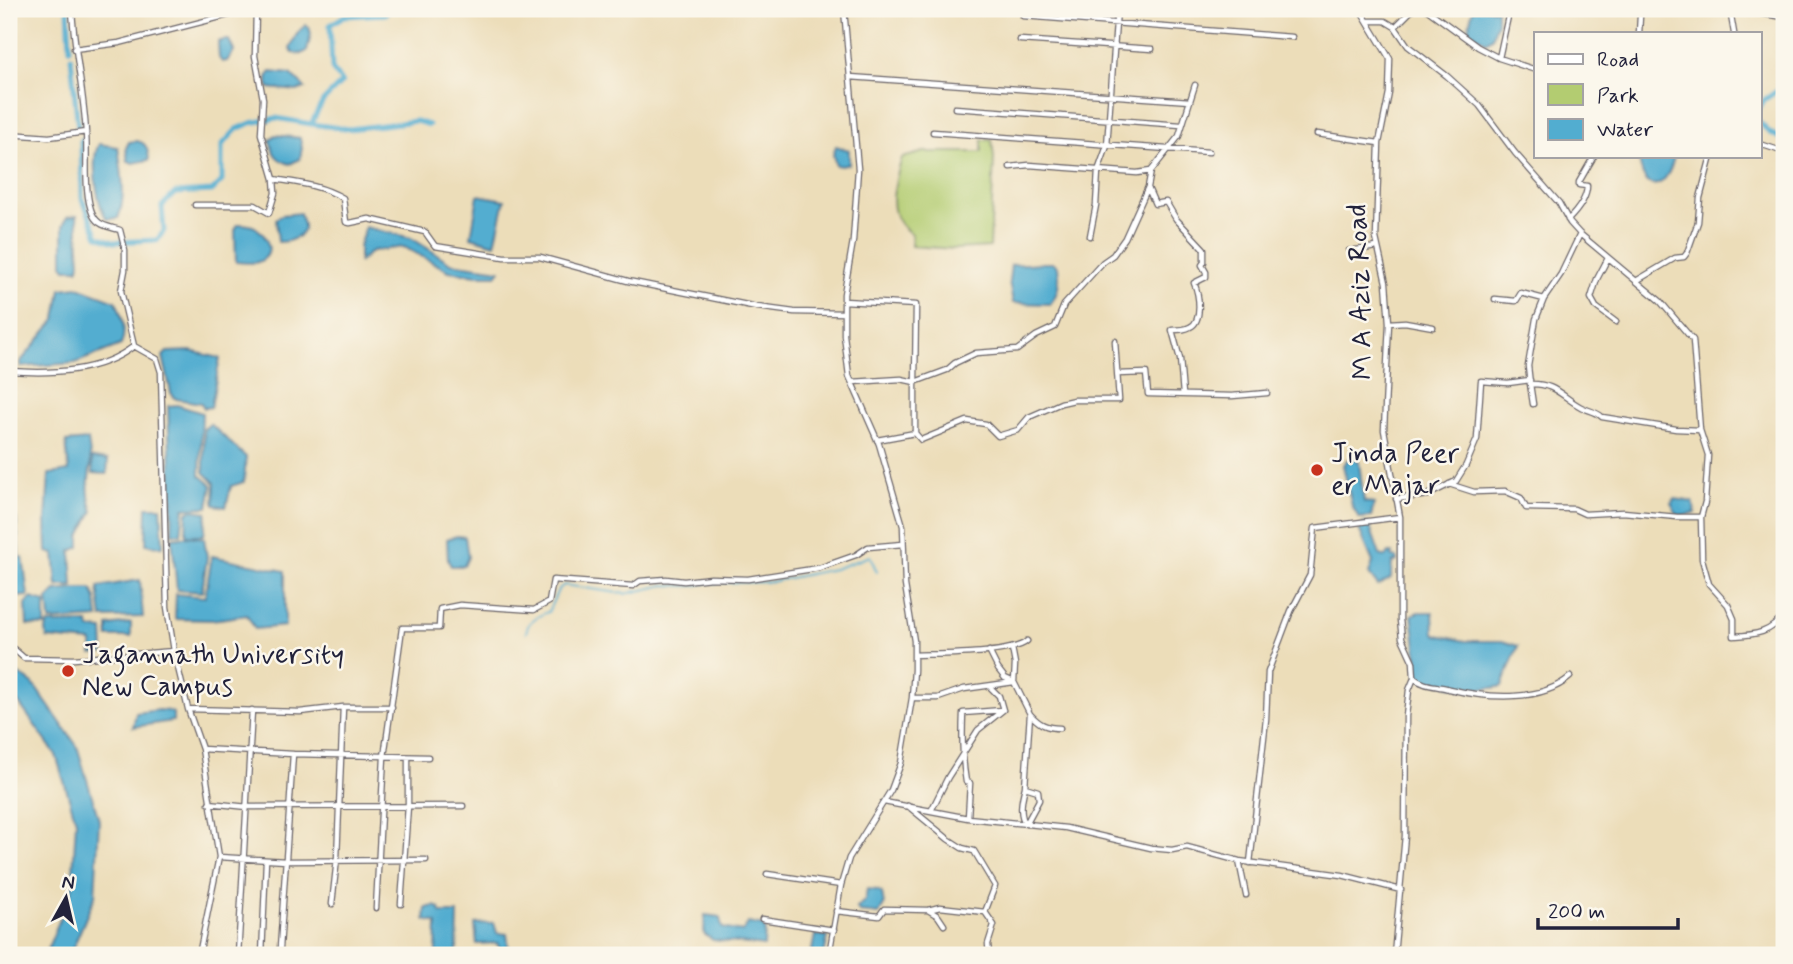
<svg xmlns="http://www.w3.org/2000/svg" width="1793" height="964" viewBox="0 0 1793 964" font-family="Mynerve,sans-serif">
<rect width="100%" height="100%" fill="#fbf7ec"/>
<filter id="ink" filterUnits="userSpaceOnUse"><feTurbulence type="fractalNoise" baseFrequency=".0143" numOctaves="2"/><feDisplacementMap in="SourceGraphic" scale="14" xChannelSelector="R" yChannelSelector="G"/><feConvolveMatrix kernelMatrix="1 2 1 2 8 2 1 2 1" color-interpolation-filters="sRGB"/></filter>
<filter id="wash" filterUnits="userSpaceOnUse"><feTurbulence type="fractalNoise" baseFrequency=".00686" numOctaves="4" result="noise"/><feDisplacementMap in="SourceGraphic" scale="28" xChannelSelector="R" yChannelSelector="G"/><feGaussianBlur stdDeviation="1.57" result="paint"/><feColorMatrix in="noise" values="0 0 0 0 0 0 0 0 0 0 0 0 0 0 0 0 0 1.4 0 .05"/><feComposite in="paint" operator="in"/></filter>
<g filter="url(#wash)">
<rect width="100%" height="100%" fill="#ecddb9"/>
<path fill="#b3cc71" stroke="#6a7756" stroke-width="2" d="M982,140H992L994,158L990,247L955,249L911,246L912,234C883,217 894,184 902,158L924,152H982Z"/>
<path fill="#52add0" stroke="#3a6886" stroke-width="2" d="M1473,9H1497V23L1492,38L1486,42L1468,30Z
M306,25L309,27L311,34L307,51L301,54L293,53L290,49C294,39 297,31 306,25Z
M224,40H229L234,51L227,61L222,62L219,58L218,42Z
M271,72L291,74L305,88L297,91L269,88L267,77Z
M275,135L300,138L302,148L300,159L290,164C276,160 273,154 270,140Z
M136,141C147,142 148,150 149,160L133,163L128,161L126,148L129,142Z
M99,144L118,147C121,169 127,197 118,218L107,219C97,205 90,160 99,144Z
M836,146L849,150V164L842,166L836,165L833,155Z
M1639,156H1674C1668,190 1642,198 1639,156Z
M478,195L505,200L495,244L471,237Z
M300,213L304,229C300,238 289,242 278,242L276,219L282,215Z
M77,215L80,263L78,269H66L63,264V226L67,217Z
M238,224C243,224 251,225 255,227C267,235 277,255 258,262C252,264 242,262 236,262L235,230Z
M365,227L411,238L451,263L500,270L496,275H477L449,271L404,247L372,251L359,262V247Z
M1042,263H1054L1058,267C1060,280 1059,294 1050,304L1013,303L1009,281L1011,265Z
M78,287L116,301C122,315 127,330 121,345L75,363L21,367V361L56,319L61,289Z
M190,351L220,358L211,407L204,408L201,403L176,399L171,393L163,356L167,352Z
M177,405L202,413L200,475L212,485L208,507L184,508L181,534L172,533C174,491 169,449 168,406Z
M210,424C223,435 233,446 246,457L244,482L231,486L226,507L214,505L215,483L204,472V429Z
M88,440C89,449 92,461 90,470C88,485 87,496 93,511L80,536V547L71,551L73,586H57L54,554L47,552L46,521L49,474L69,471L66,442Z
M92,458L108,460L107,474L93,473Z
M1352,458L1359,462L1364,502L1374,503L1371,517L1359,518L1352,506L1343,465L1347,460Z
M1675,499L1693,502L1696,513L1683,516L1677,514L1671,503Z
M147,507H161L163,547L146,544Z
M191,510L207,512L204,535H186L187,512Z
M16,518L19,555L9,556V519Z
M1364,523L1369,524L1380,555L1386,557L1389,553H1393L1392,557L1397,558V561L1392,563L1391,578L1378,586L1369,574L1373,562L1359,529Z
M189,536L204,538L207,557L202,592L177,590L172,538Z
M457,536L465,537L468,557L464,566H451L448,560L447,539Z
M212,556L285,571V626L255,629L247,615L212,620L175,619L176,594L205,597Z
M23,557L28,596L9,597V558Z
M140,580L143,617L102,618L98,587Z
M75,589H92L96,599L98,618L50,621L48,599L56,591Z
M31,598L45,602V626L27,625L26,604Z
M1418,612H1433L1434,633L1437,635L1465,641H1502L1518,646L1502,686C1477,693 1444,685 1420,679L1412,615Z
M88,623L90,629L103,630L104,653L92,654V642L47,638L46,630L48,624Z
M131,623V637H108V626Z
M9,667L33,684L77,746L99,820L95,896L70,955H45L72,890L76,821L56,755L16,699L9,694Z
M159,710L169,711L173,713V721L133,727L136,713Z
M867,889L877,890L882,893L884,905L879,914L859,912L857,908L865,900Z
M434,906L440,908L441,913H458L457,955H436L437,923L425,920L426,908Z
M705,915L720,917L722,928L742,932L748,923L765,926L764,946L713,940L704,934Z
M494,923L497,933L507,934L509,951L502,953L497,943L477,944L475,924Z
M815,935L828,936L824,955H811Z"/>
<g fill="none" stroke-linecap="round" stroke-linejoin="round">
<path stroke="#52add0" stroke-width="2" d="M526,633C528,620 536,617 548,612L558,590L564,585L625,594L665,585L691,586L707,583L770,582L834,569L870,556L877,572"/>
<path stroke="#52add0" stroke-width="5" d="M68,9L70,49
M71,57L78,128
M1760,107L1764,100L1784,86
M1760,123L1770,133L1784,140
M311,124L349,129L416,121L429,125
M81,140L82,198L98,236L114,242L157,240L164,231L162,206L175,193L212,191L222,181V145L237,129L251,123L276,118L311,124L323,101L342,82L332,69L330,25L344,16L385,14L389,9"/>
</g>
</g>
<g filter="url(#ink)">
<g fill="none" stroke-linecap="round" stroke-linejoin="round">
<g stroke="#696367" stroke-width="7">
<path id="street" d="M72,9C74,51 84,92 86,133C88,157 83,193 93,215C98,226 110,227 120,230L125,250V270L121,291L134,346L157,359L161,372L167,607L174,651L188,709L202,749L219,857L199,955
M256,9L255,56L263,99L261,134L274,179C298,183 321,185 343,198L346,222L350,223L369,219L425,232L435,246L504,257H540L628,281L757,307L794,312L844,313
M1311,9H1359
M1360,9L1390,59L1389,93L1379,143L1376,238L1386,283L1389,323L1384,430L1400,517V620L1402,638L1413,662L1414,678L1409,690L1406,716L1405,836L1394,955
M1426,9L1478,47L1499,58L1536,70
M1730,9L1784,17
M1730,10L1734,33
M1023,16L1292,37
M1369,21H1385L1395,27L1408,46L1447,76L1479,105L1515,153L1559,203L1570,223L1580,234L1660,301L1693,340L1700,430L1708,455L1705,502L1701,517L1702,559L1709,584L1728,605L1734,619V636C1755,635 1772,633 1784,614
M1395,27L1413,9
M1639,33L1640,16
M1020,40L1152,49
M74,49L119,43L252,9
M1499,58L1509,12L1527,9
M850,77L1190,101
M955,108L1181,125
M933,132L1209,152
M9,134L49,137L86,132
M1317,134L1379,143
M1760,144L1784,152
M1010,167L1029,165L1137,173L1151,171
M1148,188L1155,204L1166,202L1176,219L1204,249V262L1202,265L1206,272V277L1194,283C1199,294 1203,321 1190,327C1185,330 1177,330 1172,330L1180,359L1183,394
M195,205H255L269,213L275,193L274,179
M1568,220C1577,211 1587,198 1587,186L1579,185V182L1594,156
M1580,234L1561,274L1544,299L1536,319L1528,366L1530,384C1555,383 1562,397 1581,407C1588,411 1596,411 1602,417L1676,429L1700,430
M1090,236L1096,205L1098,171L1107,146L1117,9
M1349,251L1377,247
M1608,258L1597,279L1591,298L1596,307L1616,322
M1636,281L1675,258L1684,257L1687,253L1698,222L1700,198L1711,156
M1495,299L1516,301L1521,293L1544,299
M844,301L916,305L915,382L947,370L955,363L976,353L1017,350L1036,336L1055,327L1064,305L1103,262L1113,255L1125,238L1148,187L1151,171L1179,136L1195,85
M1389,323L1405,322L1433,327
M9,371C50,374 100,373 134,346
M1118,374L1146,373L1148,394L1232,396L1267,393
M852,382L901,379L915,382V433
M1530,384L1533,404
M877,440L915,433L921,440L967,421L986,424L998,436L1018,430L1029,417L1061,403L1074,400H1119L1115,341
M1449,484L1474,492L1505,491L1521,498L1526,508L1574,509L1585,514L1623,512L1677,517H1701
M1396,499L1428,495L1456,481L1466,465L1477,439L1481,381L1508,383L1530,380
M9,645L24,658L74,659L174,651
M989,651L998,669L1005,678L1014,682L1015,664L1012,648
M914,655C937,654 1013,655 1027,641
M1414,678C1425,687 1436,685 1449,689C1485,698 1540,703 1570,677
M990,687L999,696L1003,710
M912,698H938L964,689L1014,682L1030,714
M188,709L300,712L343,707
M202,749L293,754L428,757
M1025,787C1022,798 1018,815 1026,824L1039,800L1038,791L1025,787L1030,714C1039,724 1046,728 1060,728
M884,802L968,818L1066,828L1151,848L1172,850L1187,847L1239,861L1342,875L1401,890
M209,803L248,807L463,806
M908,806L948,839L962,848L974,851L995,886L985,912
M932,809L948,777L978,730L1003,710L963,713C962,736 962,759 966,782L970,783L968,818
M219,857L286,861L426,860
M1239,861L1246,895
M1250,863L1266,719L1268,672L1291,611L1310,575L1315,528L1400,517
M767,874L841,885
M332,904L337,859L343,707H392
M401,904L408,806V757
M376,908L384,757L402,628H439L440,609L460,605L534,610L549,602L553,580L633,586L640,581L666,579L684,581L711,578L748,579L819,568L856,555L868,547L903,544
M928,910L938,916L944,925
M836,911L879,916L884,909L928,910L940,907L985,912L994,925L988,944L989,955
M762,919L834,930
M280,948L293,754
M238,955L252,710
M262,955L266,860
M829,955L841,885L849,858L891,790L901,763L912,698L914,670V641L905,585L903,526L879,444L849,376L844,335V294L853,241L858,169L844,9"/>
</g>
<use href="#street" stroke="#fff" stroke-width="4.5"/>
</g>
</g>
<g fill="#c8321e" stroke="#fbf7ec" stroke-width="2.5">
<circle cx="1317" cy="470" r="7"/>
<circle cx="68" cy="671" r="7"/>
</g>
<g text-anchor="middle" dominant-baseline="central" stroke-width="5" stroke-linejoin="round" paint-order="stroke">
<g font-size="28" fill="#22223b" stroke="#fbf7ec">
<text transform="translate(1361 292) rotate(-92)">M A Aziz Road</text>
</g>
<g font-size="28" fill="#22223b" stroke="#fbf7ec" text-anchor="start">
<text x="1331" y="454">Jinda Peer<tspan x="1331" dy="32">er Majar</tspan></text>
<text x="82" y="655">Jagannath University<tspan x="82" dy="32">New Campus</tspan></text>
</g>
</g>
<rect width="1793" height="964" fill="none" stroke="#fbf7ec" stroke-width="35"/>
<rect x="1534" y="32" width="228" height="126" fill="#fbf7ec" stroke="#a4a2a5" stroke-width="2"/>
<rect x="1548" y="54" width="35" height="10" fill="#ffffff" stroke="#a4a2a5" stroke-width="2"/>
<text x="1597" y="66" font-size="21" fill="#22223b">Road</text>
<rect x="1548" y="84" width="35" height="21" fill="#b3cc71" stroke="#a4a2a5" stroke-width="2"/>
<text x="1597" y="102" font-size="21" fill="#22223b">Park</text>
<rect x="1548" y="119" width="35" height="21" fill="#52add0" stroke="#a4a2a5" stroke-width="2"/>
<text x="1597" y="136" font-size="21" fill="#22223b">Water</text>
<g transform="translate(66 898) rotate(8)" stroke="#fbf7ec" stroke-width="5" paint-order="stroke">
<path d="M0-5L12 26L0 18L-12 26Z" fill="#22223b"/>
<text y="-10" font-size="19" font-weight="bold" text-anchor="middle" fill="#22223b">N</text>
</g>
<path d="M1538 918v10h140v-10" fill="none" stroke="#22223b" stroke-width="3.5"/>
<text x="1548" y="918" font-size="21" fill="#22223b" stroke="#fbf7ec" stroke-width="5" paint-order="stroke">200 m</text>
</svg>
